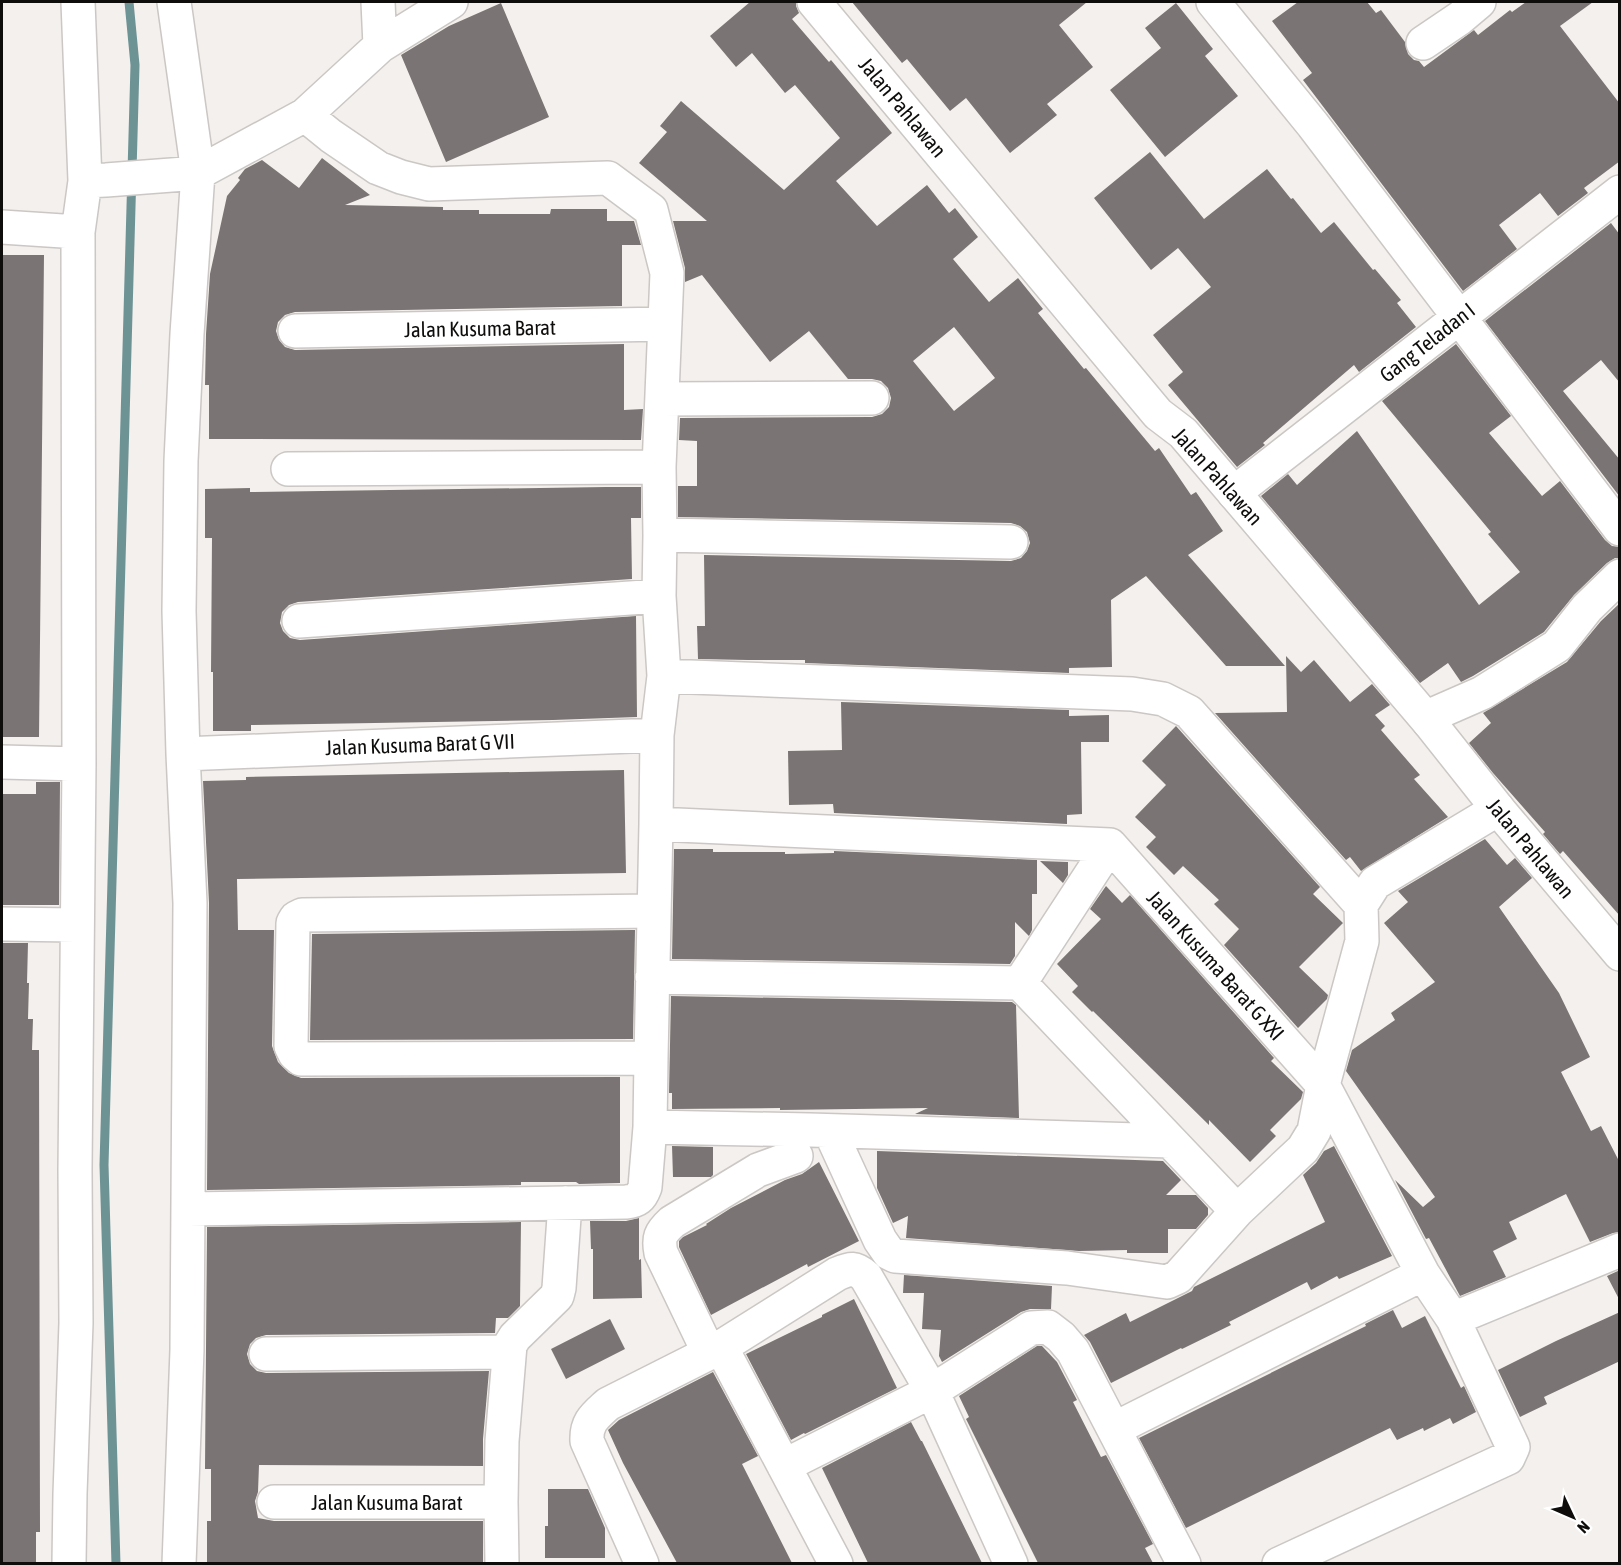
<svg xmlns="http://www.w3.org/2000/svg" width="1621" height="1565" viewBox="0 0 1621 1565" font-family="'Asap Condensed',sans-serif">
<rect width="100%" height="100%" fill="#f4f0ed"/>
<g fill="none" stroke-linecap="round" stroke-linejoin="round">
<path stroke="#6e9395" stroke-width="9" d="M116,1564L104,1165L135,65L129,2"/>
</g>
<path fill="#7a7574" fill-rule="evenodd" d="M750,2H796V6L799,13L792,19L829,62L831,60L892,133L836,181L877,226L927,185L949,213L955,208L978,237L953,259L989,302L1018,278L1043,309L1038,313L1084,369L1086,368L1155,451L1159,448L1191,495L1196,492L1223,531L1188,555L1285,666H1226L1146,576L1111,600L1112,667L1069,668V673L805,663V660H748L698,659L697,626H705L704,555L1011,561L1021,558L1027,551L1030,543L1027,532L1020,526L1011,523L678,517V486H697V441L679,440L680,418L872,417L882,414L889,407L891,398L888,388L881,381L872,379H848L809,331L770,362L702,275L685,282V268L673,221H707L639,163L667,132L660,126L681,101L784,190L840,138L795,85L785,93L752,53L736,67L710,36ZM954,327L995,378L954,411L913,361Z
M852,2H1087L1059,25L1093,67L1047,104L1057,115L1010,153L966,98L950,111L907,59L902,63Z
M1298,2H1367L1376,13L1381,10L1405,42L1408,54L1414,60L1419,61L1424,67L1474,30L1478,35L1510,10L1512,12L1526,2H1593L1560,26L1620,104V161L1584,188L1588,193L1558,216L1540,193L1499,225L1517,249L1463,291L1303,80L1312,73L1272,21Z
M501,3L549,117L446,162L401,55L449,26Z
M1176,3L1213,49L1205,56L1238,96L1165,157L1110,90L1161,48L1145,28Z
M1150,152L1204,219L1267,169L1291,199L1293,198L1321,233L1334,222L1373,270L1375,269L1401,300L1397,303L1416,327L1359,372L1354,365L1263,443L1265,445L1237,467L1168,385L1183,372L1153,335L1211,287L1178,248L1151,270L1094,198Z
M322,158L370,195L345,205L443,207V210H479V214H550L551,209H607V221H634L641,245H622V306L295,312L285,315L278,322L276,331L279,340L285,347L295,350L624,344V410L643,409L641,440L209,439V385H205L206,334L210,274L227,196L240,180L238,178L245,169L262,160L299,188Z
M1611,223L1620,235V383L1601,360L1563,391L1620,460V497L1485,321Z
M2,255H44L39,737H2Z
M1456,344L1511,416L1489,433L1542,496L1560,481L1605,540L1612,546L1620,547V558H1615L1607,563L1574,595L1544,632L1473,676L1461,682L1448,663L1420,683L1261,496L1288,474L1297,485L1357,431L1479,605L1520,572L1488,534L1491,532L1382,401Z
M606,487H641V518H631L632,579L298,602L289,605L282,612L280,623L283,631L290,638L300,640L636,616L637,717L553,720L251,725V731H213V672H211L212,538H205V489L250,488V492Z
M1620,603V916L1563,851L1560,854L1543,834L1545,832L1493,773L1469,743L1491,723L1483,713L1567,662L1601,621Z
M1286,656L1301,672L1314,660L1350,702L1372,684L1390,705L1375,715L1385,726L1381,730L1420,775L1414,779L1448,817L1361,871L1350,857L1346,860L1215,713L1287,712Z
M841,702L1069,710V716L1109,715V742H1081L1082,814L1067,815V824L834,813L833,804L789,805L788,751L842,750Z
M1176,726L1320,887L1313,894L1343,923L1299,967L1328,995L1327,999L1298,1028L1224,945L1239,929L1214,904L1219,900L1183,866L1174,875L1146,847L1156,837L1135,817L1166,785L1142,761Z
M624,770L626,873L237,879L238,930H274L272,1046L278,1062L289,1073L301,1078L620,1077V1183L579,1184L576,1182H521V1185L207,1190L209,903L203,781L246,780V777Z
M36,782H60L59,905H2V794H36Z
M1485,839L1507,865L1515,858L1532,878L1499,907L1559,993L1590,1057L1561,1072L1591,1131L1601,1126L1620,1163V1232L1613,1233L1590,1242L1566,1194L1509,1222L1517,1239L1493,1251L1506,1277L1460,1296L1429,1238L1426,1239L1395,1180L1423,1207L1435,1197L1346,1071L1352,1050L1395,1020L1391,1013L1435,982L1384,923L1408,902L1398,891Z
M674,849H713V852H785V854L834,853V851L1037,860V894H1032V930L1029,936L1015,922V956L1010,964L672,959Z
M1040,861L1068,862V875L1063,883Z
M1106,886L1122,903L1130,895L1274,1058L1271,1061L1303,1092L1301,1099L1270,1130L1276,1136L1250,1162L1209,1120V1125L1093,1011L1092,1012L1072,992L1078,986L1057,964L1101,919L1090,909Z
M632,930H635L633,1039L310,1040L312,934Z
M2,943H28L27,983H29L28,1019H33L32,1050H39L40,1532H36V1563H2Z
M671,996L1012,1002L1016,1005L1019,1118L915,1114L928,1108L780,1110V1108L672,1109V1093H669Z
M672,1146L713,1147V1175L711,1177H673Z
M1334,1146L1392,1256L1339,1279L1337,1276L1311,1290L1307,1282L1229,1322L1231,1325L1182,1349L1181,1348L1111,1383L1090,1342L1084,1335L1126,1313L1130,1322L1192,1291L1194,1287L1325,1222L1303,1175L1316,1163L1324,1151Z
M877,1151L1163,1161L1181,1180L1166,1195H1196L1208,1208V1215L1196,1229H1168V1253H1127V1250L1079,1251L906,1238L908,1216L893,1223L877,1188Z
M819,1162L859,1241L808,1267L807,1264L711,1315L679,1247V1241L683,1237L707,1225L706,1224L731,1208L785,1180L802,1174Z
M639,1218V1260L641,1259L642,1298L593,1299V1249H591L590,1221H626Z
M521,1222L520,1306L508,1318H496L495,1333L266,1335L256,1338L250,1344L247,1354L250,1364L257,1371L266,1373L489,1371L483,1439V1466L259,1465L258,1492L255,1501L258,1518L274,1521H483V1563H207V1521H211V1469H205L207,1227Z
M1620,1270V1301L1607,1276Z
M904,1275L1052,1286L1051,1309H1030L1021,1312L942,1362L939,1356L941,1330L922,1329L924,1293H903Z
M854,1299L897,1388L805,1434L804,1433L791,1440L746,1354L822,1317V1315Z
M1393,1310L1402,1328L1425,1316L1461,1388L1464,1386L1476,1412L1453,1424L1450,1418L1424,1431L1423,1428L1397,1440L1390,1428L1186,1528L1139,1438L1366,1326L1365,1324Z
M1620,1312V1361L1544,1397L1547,1404L1520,1417L1498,1370L1556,1341Z
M610,1319L625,1349L566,1379L551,1349Z
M1037,1346H1042L1057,1362L1077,1400L1073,1402L1101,1457L1106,1455L1153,1544L1145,1548L1153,1563H1038L966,1419L969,1417L959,1396Z
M713,1372L758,1456L742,1464L792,1563H677L623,1463L608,1430L619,1420Z
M911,1422L921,1441H922L982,1563H868L822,1468Z
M548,1489H588L605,1528V1558H545V1526H548Z"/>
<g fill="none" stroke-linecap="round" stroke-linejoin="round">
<g stroke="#cbc7c4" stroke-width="36">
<path id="minor" d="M174,2L198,173L187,334L181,461L179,611L183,754L190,903L187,1350L179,1564
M378,2L380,46
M1213,2L1313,125L1620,529
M1423,43L1460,18L1479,2
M85,181L106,180L198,173L305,115L380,46L451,2
M2,227L78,232
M295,331L665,324
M662,399L872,398
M288,469L659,467
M1234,493L1620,192
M660,535L1011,542
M299,621L659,596
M664,676L1132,694L1163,699L1189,712L1361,905
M1429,722L1434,714L1482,693L1557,646L1587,608L1620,576
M183,754L657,735
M2,762L79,764
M656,824L1110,845
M1110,845L1323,1085L1423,1274L1453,1319L1513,1447L1508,1458L1279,1564
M2,924L76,925
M652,977L1020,983L1237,1211
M1020,983L1110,845
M651,1058L301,1059L295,1054L291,1046L293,923L296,918L302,915L654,911
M650,1127L810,1130L1170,1141
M830,1131L880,1240L889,1253L895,1256L1067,1268L1167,1282L1178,1277L1237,1211L1303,1149L1314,1131L1323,1085L1362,941L1361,905L1375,883L1498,809
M188,1209L626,1202C637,1201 641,1198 645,1187L650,1127L651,1058L656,824L657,735L664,676L659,596L660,535L659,467L667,273L651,210L608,178L429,184L401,177L378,168L331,136L305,115
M1453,1319L1620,1250
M721,1347L836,1564
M709,1353L661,1253C658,1238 660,1233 672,1222L758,1170L796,1156
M266,1354L509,1352
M1114,1429L1423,1274
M784,1466L932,1391L1031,1328L1048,1327L1061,1337L1073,1351L1184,1564
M274,1502H501
M69,1564L70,1494L76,1323L75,1170L79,764L78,232L85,181L78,2
M502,1564L501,1502L502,1441L510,1345L515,1337L557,1296L559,1288L565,1203
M642,1564L587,1441C586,1422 595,1416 608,1404L721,1347L837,1274C851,1268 855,1267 866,1277L932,1391L1011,1564"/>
</g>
<g stroke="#cbc7c4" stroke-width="36">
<path id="tertiary" d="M814,2L1158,414L1183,433L1429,722L1498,809L1620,954"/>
</g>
<use href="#minor" stroke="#fff" stroke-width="33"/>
<use href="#tertiary" stroke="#fff" stroke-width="33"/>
</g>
<g text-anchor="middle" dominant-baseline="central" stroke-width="4.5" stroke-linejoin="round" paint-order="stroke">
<g font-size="21" fill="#0e0d0c" stroke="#fff">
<text transform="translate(903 107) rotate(50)">Jalan Pahlawan</text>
<text transform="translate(480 328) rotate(-1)">Jalan Kusuma Barat</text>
<text transform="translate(1427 342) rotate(-38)">Gang Teladan I</text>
<text transform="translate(1218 476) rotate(48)">Jalan Pahlawan</text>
<text transform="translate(420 744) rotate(-2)">Jalan Kusuma Barat G VII</text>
<text transform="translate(1531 848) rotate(50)">Jalan Pahlawan</text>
<text transform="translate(1216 965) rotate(48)">Jalan Kusuma Barat G XXI</text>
<text x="387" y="1502">Jalan Kusuma Barat</text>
</g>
</g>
<rect width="1621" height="1565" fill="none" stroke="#0e0d0c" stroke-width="6"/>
<g transform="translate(1573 1517) rotate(134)" stroke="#ffffff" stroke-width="4.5" paint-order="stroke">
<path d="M0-4.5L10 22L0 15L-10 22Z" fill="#0e0d0c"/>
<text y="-9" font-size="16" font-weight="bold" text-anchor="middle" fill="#0e0d0c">N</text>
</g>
</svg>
